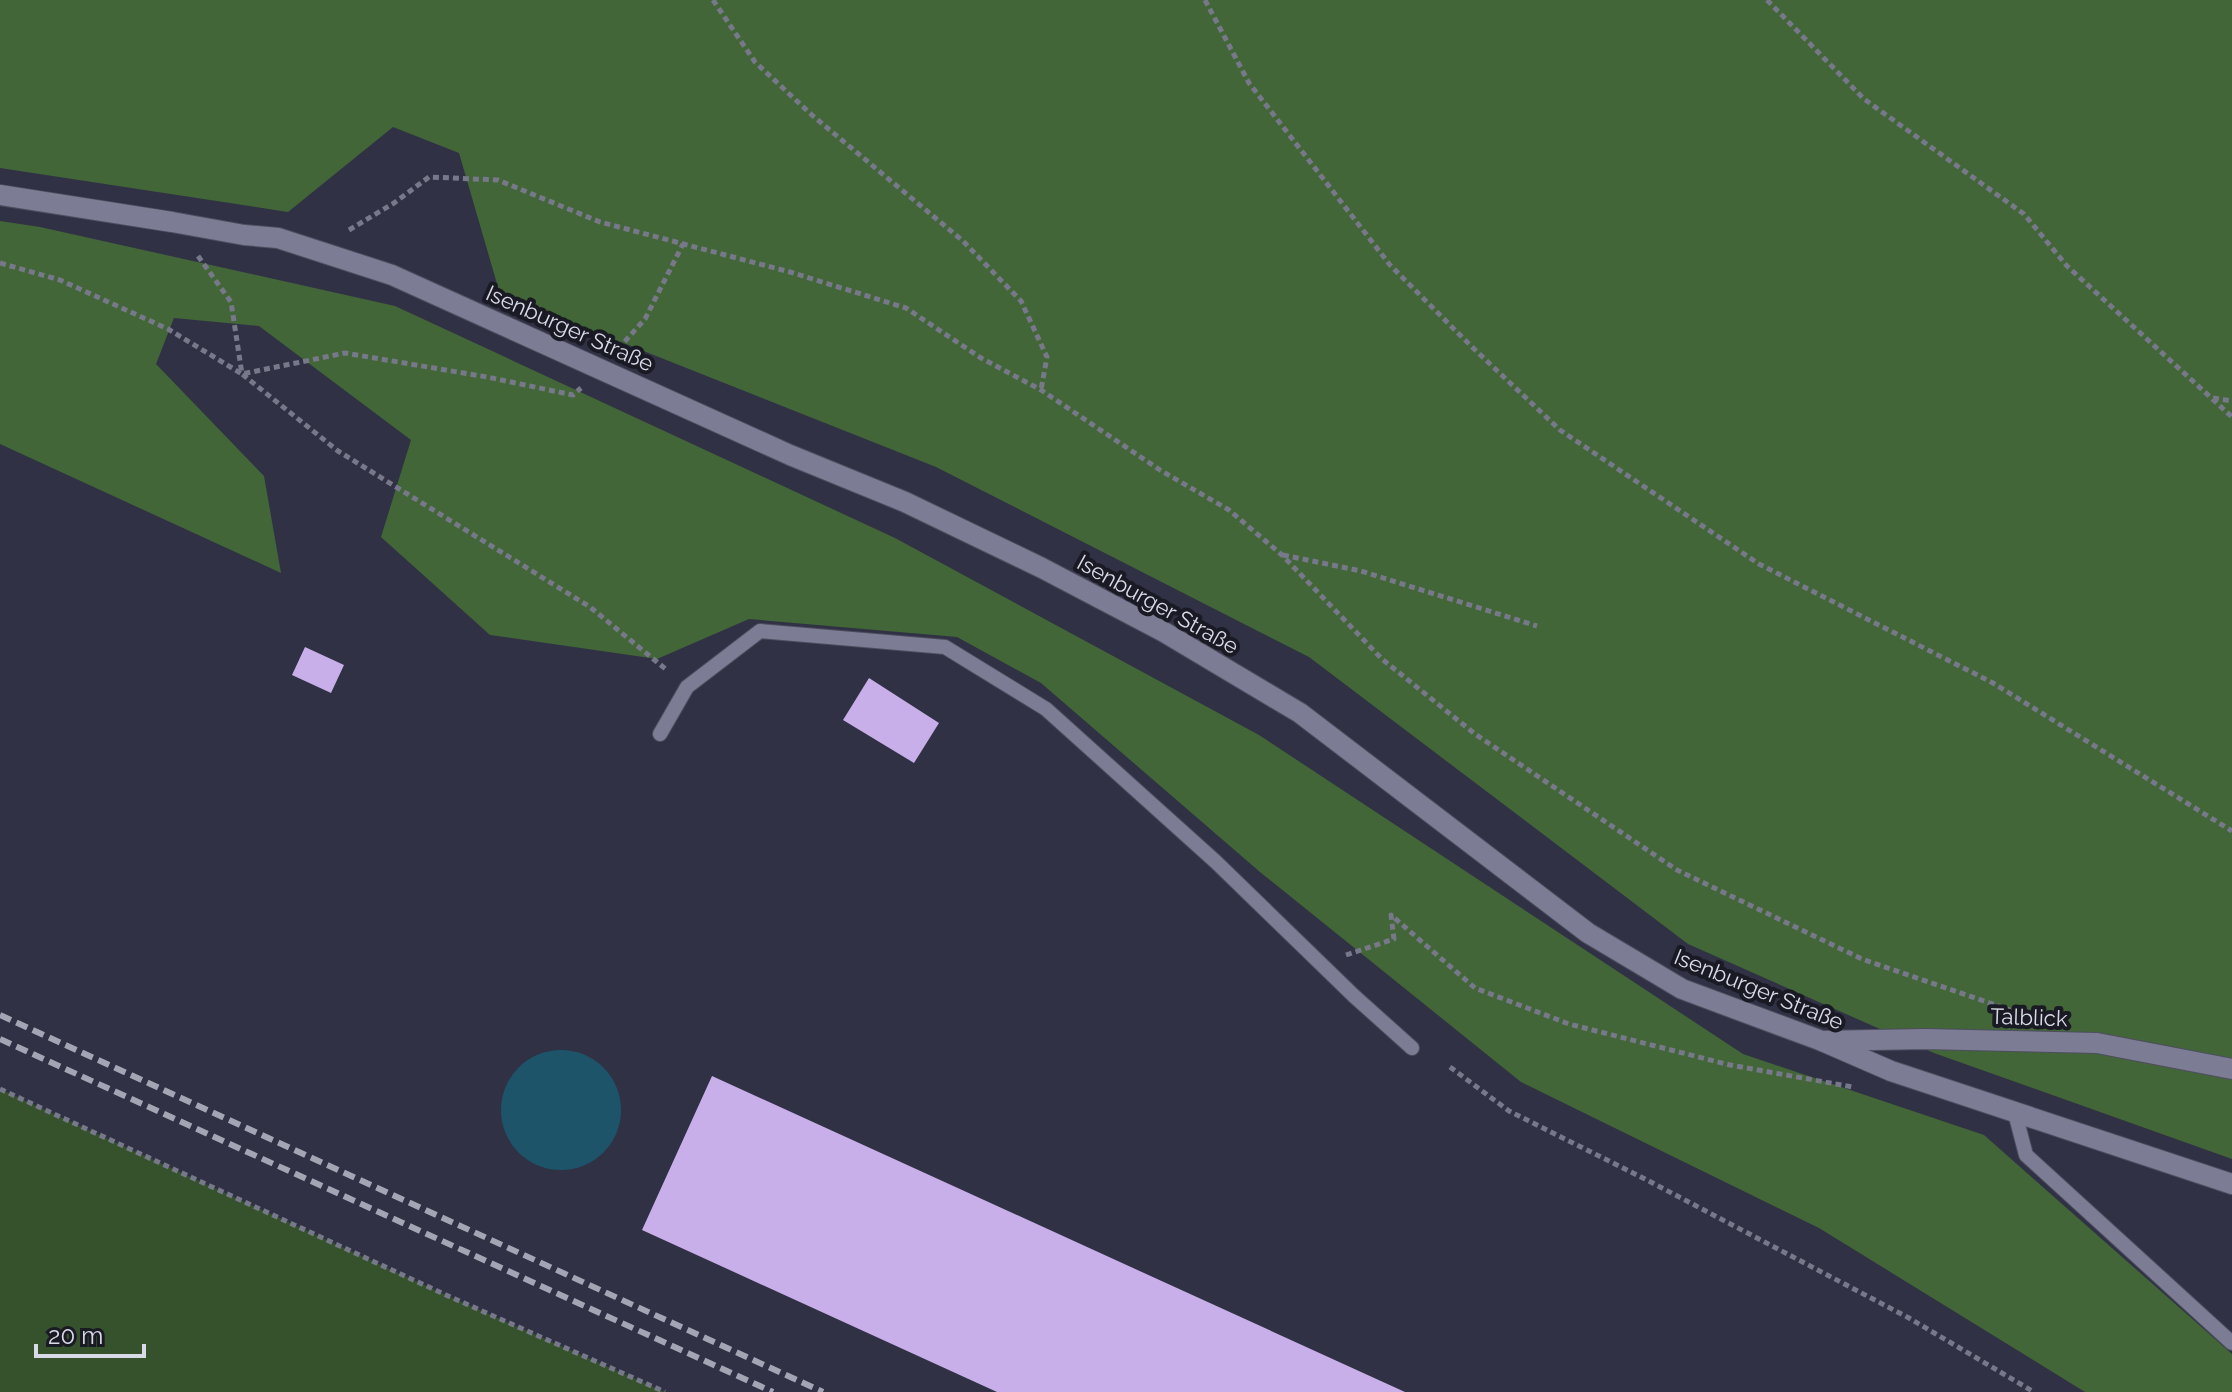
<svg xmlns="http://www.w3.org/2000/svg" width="2232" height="1392" viewBox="0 0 2232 1392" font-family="Raleway,sans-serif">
<rect width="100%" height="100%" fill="#303145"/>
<path fill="#35522d" d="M0,1089L446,1295L665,1392H0Z"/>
<path fill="#426637" d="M0,0H2232V1159L1934,1053L1688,944L1309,657L936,467L500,294L459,153L393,127L288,212L0,168Z
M0,221L40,227L395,306L895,538L1259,735L1743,1054L1984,1135L2232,1354V1392H2085L1819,1228L1521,1082L1260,872L1041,683L957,637L749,619L657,659L490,635L381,537L411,440L259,326L174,318L156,364L264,476L281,573L0,444Z"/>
<path fill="#1d546a" d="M501 1110a60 60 0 1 1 120 0a60 60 0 1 1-120 0Z"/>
<path fill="#c8afe9" d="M305,647L344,665L331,693L292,675Z
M869,678L939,723L914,763L843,720Z
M712,1076L1405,1392H997L642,1230Z"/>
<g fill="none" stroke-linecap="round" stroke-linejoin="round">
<g stroke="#4e4e60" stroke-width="16">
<path id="lane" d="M660,734L687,687L760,631L945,647L1046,709L1216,862L1354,996L1412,1048
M2015,1113L2026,1155L2232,1343"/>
</g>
<g stroke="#4e4e60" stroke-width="22">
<path id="street" d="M1822,1041L1924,1039L2097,1043L2232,1069"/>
</g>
<g stroke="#4e4e60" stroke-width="22">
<path id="secondary" d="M0,195L172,222L244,235L278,238L392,275L790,455L905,502L1042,568L1164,632L1300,713L1588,933L1682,989L1822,1041L1891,1071L2232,1184"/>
</g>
<path stroke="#777889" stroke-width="5" stroke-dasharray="6 4" stroke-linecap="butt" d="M713,0L755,62L813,116L963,241L1021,301L1047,357L1041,390
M1205,0L1249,83L1390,265L1471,346L1560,430L1759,564L1993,683L2232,831
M1767,0L1864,99L2024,214L2067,266L2232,417
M349,230L394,203L429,177L498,180L600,222L790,272L906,308L981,358L1041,390L1160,470L1229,510L1282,555L1382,659L1475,734L1677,870L1862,959L2010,1010
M198,256L231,302L242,374L338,451L590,607L668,671
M0,263L60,280L168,329L242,374L345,353L487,377L573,395L581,388
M618,349L645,319L683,244
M2213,398L2232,401
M1283,555L1361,571L1537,626
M1346,955L1394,939L1391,915L1475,988L1569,1024L1730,1065L1853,1087
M1450,1067L1509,1111L1645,1179L1909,1318L2034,1392
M0,1089L446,1295L665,1392"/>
<use href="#lane" stroke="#7c7d94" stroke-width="14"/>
<use href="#street" stroke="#7c7d94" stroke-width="20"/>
<use href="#secondary" stroke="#7c7d94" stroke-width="20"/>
<path stroke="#a4a5b4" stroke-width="6" stroke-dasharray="12 6" stroke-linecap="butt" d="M0,1015L823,1392
M0,1039L773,1392"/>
</g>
<g text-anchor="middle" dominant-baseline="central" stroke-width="8" stroke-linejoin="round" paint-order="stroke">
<g font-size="22" fill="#d9dae7" stroke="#191a23">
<text transform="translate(570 328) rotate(24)">Isenburger Straße</text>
<text transform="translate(1158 604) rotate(29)">Isenburger Straße</text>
<text transform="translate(1759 989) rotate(22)">Isenburger Straße</text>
<text transform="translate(2029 1017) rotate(2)">Talblick</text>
</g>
</g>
<path d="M36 1344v12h108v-12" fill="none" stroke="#d9dae7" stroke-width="4"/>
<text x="48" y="1344" font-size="24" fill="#d9dae7" stroke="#191a23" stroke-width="6" paint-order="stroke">20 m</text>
</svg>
